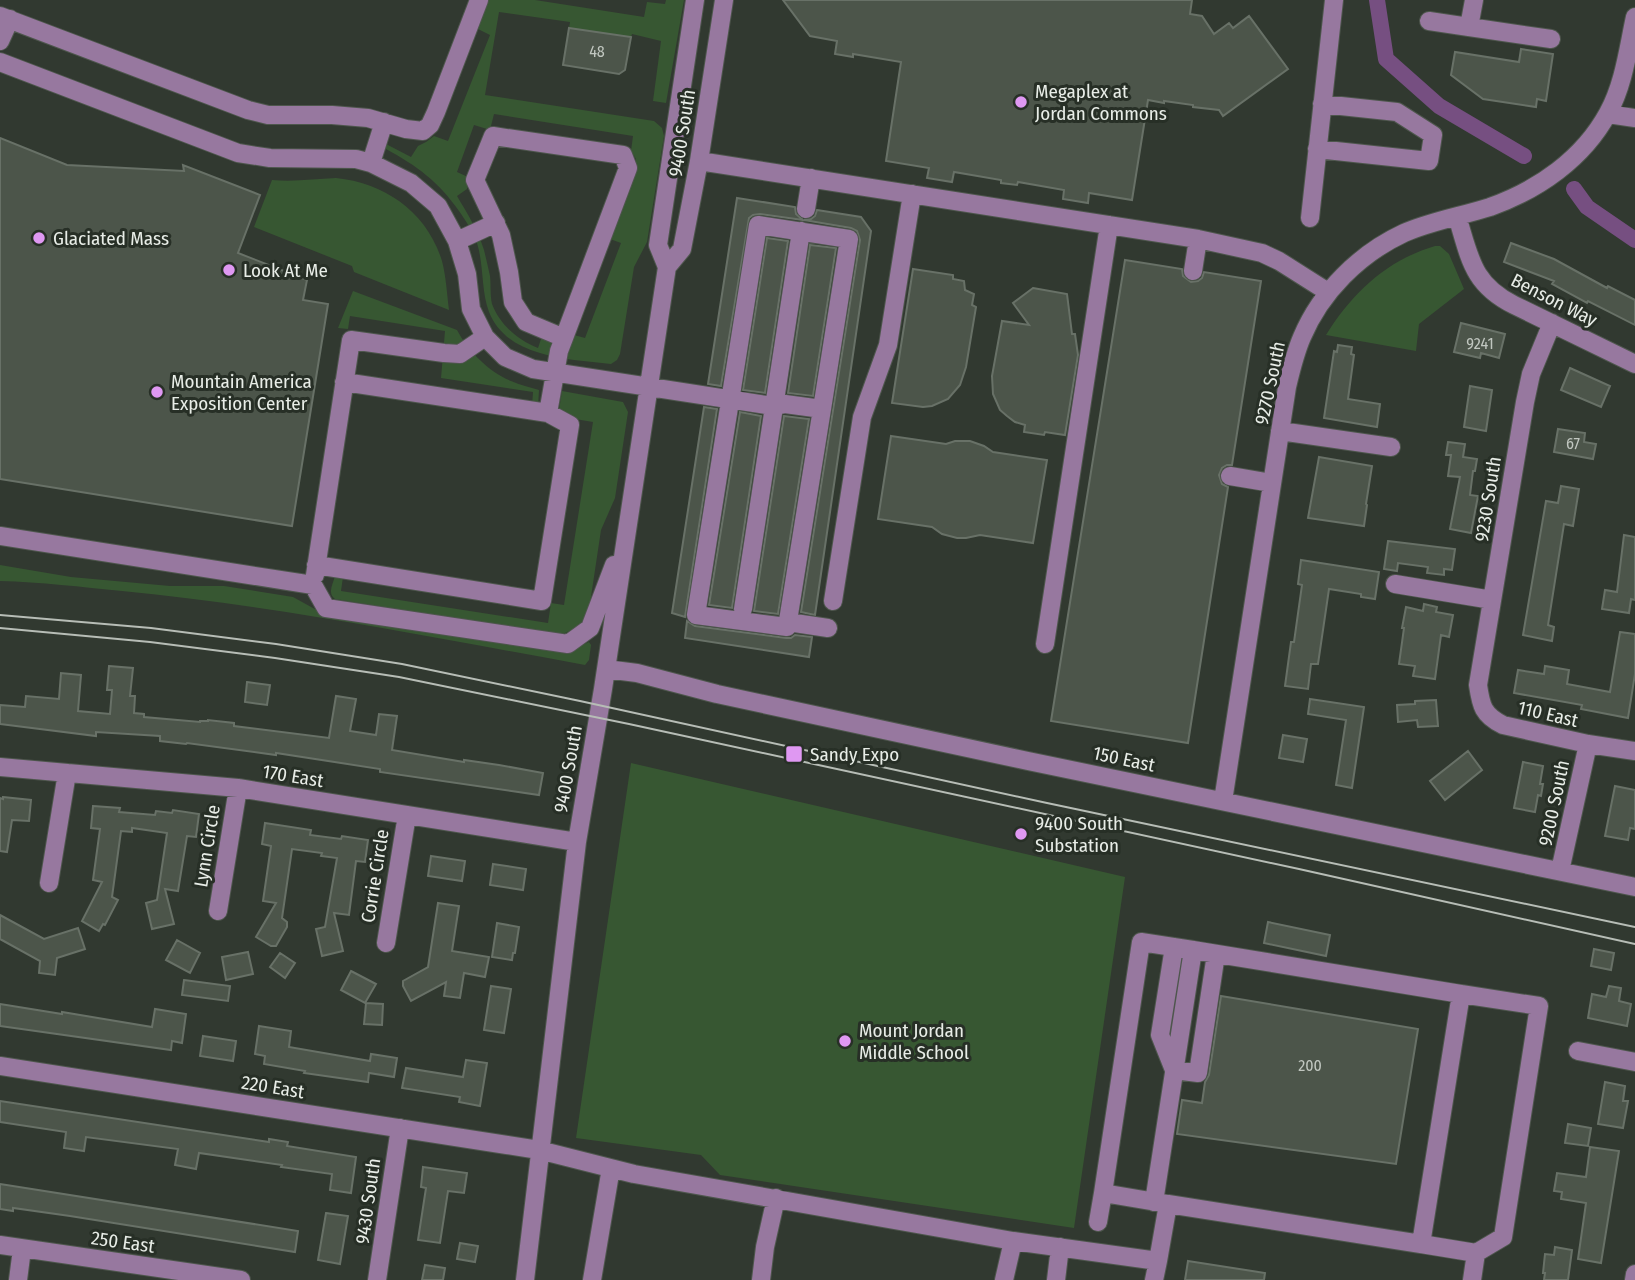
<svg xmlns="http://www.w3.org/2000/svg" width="1635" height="1280" viewBox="0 0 1635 1280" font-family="'Fira Sans Condensed',sans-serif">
<rect width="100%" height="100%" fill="#313930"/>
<path fill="#375732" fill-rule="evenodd" d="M489,0H535L644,17L647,2L665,4L666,0H684L666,103L653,101L661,41L632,34L631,37L569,28L570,22L499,12L485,95L654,121L662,128L664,136L647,242L634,267L620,354L617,360L611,364C599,363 586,361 574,360C541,355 503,347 489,312C481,290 484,266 477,243C473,232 466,221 459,211C438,181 417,166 386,149V144L411,157L418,146L426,142L434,136L448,141L490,35L478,29ZM494,114L633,136L631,151L636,159V168L610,239L621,243L585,338L574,335L542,336L538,348C518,340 500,325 492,304C490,295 491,285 490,276C488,267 486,258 484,250C478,230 467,213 457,196L467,189L468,177L457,172L474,125L487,129L491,126Z
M336,178C385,183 427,212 442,261C446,276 447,294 449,310L354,272L352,266L254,227L272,180C294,182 315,179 336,178Z
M1435,246H1440L1449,254L1464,289L1419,324L1416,351L1326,335C1352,293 1387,260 1435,246Z
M353,291L457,330C468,351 489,372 511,381C520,385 530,387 539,390L538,407L532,406L533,392L441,378L445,331L350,316L348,329L338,328Z
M562,391L623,402L628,412L615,498L601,530L589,610L580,626L565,633L553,634L335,599C327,593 333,584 335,576L343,577L341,591L548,623L551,603L564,605L593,422L575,419L568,413L559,410Z
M0,565L71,577L170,586H224L293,597L322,613L578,647L589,642L591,645L589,660L585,665C431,637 278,606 122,591C81,587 41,582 0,581Z
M631,763L1125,877L1074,1228L720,1175L701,1155L576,1138Z"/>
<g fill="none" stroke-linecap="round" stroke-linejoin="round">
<path stroke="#764f81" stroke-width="16" d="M1377,0L1386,59L1439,106L1524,156
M1574,189L1587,207L1635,240"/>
</g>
<path fill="#4c554a" stroke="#687167" stroke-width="2" d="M783,0H1192L1190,14L1202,16L1214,34L1229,23L1233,28L1249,16L1288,69L1223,116L1219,110L1193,107V105L1164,101V103L1148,100L1132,200L1089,193L1088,203L1063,199L1064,190L1018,182L1017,185L1001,183V180L954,172L952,182L927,178L929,168L886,161L901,62L853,54V57L835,54L837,41L810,36Z
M569,28L631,37L625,70L619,74L563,65Z
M1521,49L1553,54L1546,101L1537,99L1536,107L1483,99L1451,75L1455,52L1519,62Z
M0,138L67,165L184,171L183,165L260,195L238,253L307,280L303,300L328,304L292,526L0,479Z
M737,198L795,207L796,214L803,220L760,214L753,215L749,218L721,386L708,384Z
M817,210L861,217L871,231L815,615L801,612L860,240L857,231L851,228L804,220L811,219L815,216Z
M767,238L788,241L765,393L743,390Z
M1511,243L1554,259L1607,288L1608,286L1635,300V325L1588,301L1587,303L1552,284L1554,281L1504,262Z
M810,245L836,248L813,396L788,393Z
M1125,260L1182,269L1183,276L1191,282L1198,281L1202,278L1204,272L1261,281L1232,465H1227L1222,468L1219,475L1222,484L1228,487L1188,743L1051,721Z
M913,269L953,275V279L964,281L965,290L974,294L972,305L976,307L966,367L960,385L948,399L932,406L923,407L892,403Z
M1033,288L1067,294L1072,334H1075L1078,355L1065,435L1045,432L1044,435L1024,432L1025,425L1015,422L1007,416L1000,410L993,394L992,376L1002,321L1029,325L1013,303Z
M1461,323L1505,334L1499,358L1481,353L1480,358L1454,352Z
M1338,345L1352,347L1351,354L1354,355L1348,399L1380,404L1377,427L1324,418L1334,351L1337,352Z
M1570,368L1610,386L1601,407L1561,390Z
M1470,386L1492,390L1486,431L1464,427Z
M704,407L717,409L685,617L672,613Z
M740,412L761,416L732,608L709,605Z
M784,416L809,419L778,614L754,611Z
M1558,429L1585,433L1584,442L1596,444L1593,459L1554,452Z
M891,436L946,444L955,441H970L984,446L993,452L1047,460L1033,543L980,535L966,538H957L942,534L932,527L878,519Z
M1448,442L1465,444L1463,457L1477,459L1475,471H1473L1470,495L1478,496L1471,533L1450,529L1460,477L1448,476L1451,455H1446Z
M1319,457L1372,466L1366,504L1367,505L1364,526L1308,518Z
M1561,486L1579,489L1573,526L1564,524L1548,625L1554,627L1552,641L1523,635L1546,501L1558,503Z
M1624,535L1635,537V600L1631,599L1629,613L1602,609L1605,590L1617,592Z
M1388,541L1455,549L1452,570L1444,569V575L1427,573L1428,567L1398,563L1397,571L1384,569Z
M1301,560L1379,572L1375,599L1361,597V594L1329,589L1318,664H1311L1308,689L1285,686L1291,642H1294L1302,585L1298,584Z
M1424,604L1437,607L1436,612L1453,615L1449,637L1441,635L1435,679L1413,676L1415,666L1399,664L1404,628H1402L1406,607L1423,611Z
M687,621L695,626L786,638H791L795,635L812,637L809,657L685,638Z
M1620,632L1635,634V674L1628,718L1581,709L1582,705L1514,693L1518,670L1544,674L1545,666L1569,670L1567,684L1610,692Z
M109,666L133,668L130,696H135L134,713L144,714V717L200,722V721H208V720L234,723V726L329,738L336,696L356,699L350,731L376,735L379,714L397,716L392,750L464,762V760L499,765L543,773L539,795L380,772V769L276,753V755L187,743L186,744L160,741V736L96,732V736L0,724V705L25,707L26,696L59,699L61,673L81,675L78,711L110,714L112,690H107Z
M247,682L270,685L267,705L245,702Z
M1310,699L1364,707L1352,788L1336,785L1346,720L1308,714Z
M1436,700L1438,726L1418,727L1417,720L1398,722L1397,705L1415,704V701Z
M1283,735L1307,739L1303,762L1279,758Z
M1468,751L1482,770L1445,800L1430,781Z
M1523,762L1543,766L1540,784H1543L1541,796L1538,795L1535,812L1514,808Z
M1615,786L1635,790V829L1630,828L1628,840L1605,836Z
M3,797L31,800L29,821L12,820L7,852L0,851V798L3,799Z
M93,806L120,808L119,812L155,815L156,811L172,813L173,810L199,814L196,837L187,836L178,891L165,889L174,924L152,929L146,903L157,900L167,833L132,828V832L121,831L112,897L118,900L105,925L103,924L99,931L82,921L102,882L93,880L100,829L91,828Z
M265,823L311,830L310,835L341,839L342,836L368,840L365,862L356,861L349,915L334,913L343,951L322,956L316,929L325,927L337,858L321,856L322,853L292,849L282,918L287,922V927L276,946H271L256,937L276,903L263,901L271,846L262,844Z
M431,856L465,861L462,881L428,876Z
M493,864L526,869L523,890L490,885Z
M438,903L459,906L452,951L489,957L485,977L464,973L460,998L444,996L446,982L411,1001L403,986V981L428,967Z
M0,915L44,939L78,928L85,949L57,958L55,975L39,973L40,961L0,939Z
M1268,922L1330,935L1326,956L1264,943Z
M497,923L519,927L515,953H513L512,960L492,957Z
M177,940L200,953L190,973L166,960Z
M1594,949L1614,953L1611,970L1591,966Z
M248,952L253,974L226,980L222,957Z
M280,953L295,963L285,978L270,967Z
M351,971L376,984L365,1003L341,990Z
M184,980L230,986L228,1001L182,995Z
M491,986L511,989L504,1033L484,1030Z
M1609,986L1621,988L1619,1001L1631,1004L1627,1026L1588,1018L1592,994L1606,997Z
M1221,996L1418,1029L1396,1164L1177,1134L1182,1100L1202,1103L1205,1082L1209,1075Z
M366,1003L383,1004L382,1025L364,1024Z
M0,1004L62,1014V1012L152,1027L155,1009L186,1014L182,1043L172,1041L171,1050L0,1026Z
M259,1026L291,1031L289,1047L370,1061L371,1054L397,1058L394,1077L369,1073L368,1082L304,1073L305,1071L264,1064L265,1056L255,1054Z
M203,1036L236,1041L233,1061L200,1056Z
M466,1060L487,1063L480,1106L459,1102L460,1097L402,1088L406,1068L463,1077Z
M1605,1082L1625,1086L1623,1101H1628L1623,1128L1598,1124Z
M0,1101L269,1142V1139L288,1142L287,1146L356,1157L351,1193L330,1190L332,1174L281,1167L282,1165L199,1153L196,1169L175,1165L178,1149L86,1137L84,1151L64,1148L66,1132L0,1122Z
M1568,1124L1591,1128L1588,1146L1565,1143Z
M1590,1147L1619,1151L1601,1263L1578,1259L1586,1203L1561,1199L1562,1192L1554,1191L1557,1173L1586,1177Z
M423,1167L467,1173L464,1193L448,1191L440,1243L418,1240L426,1188L421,1187Z
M0,1184L298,1231L295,1252L70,1216L13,1208V1211L0,1209Z
M326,1213L348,1216L340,1264L318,1260Z
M460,1243L478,1246L475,1262L457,1259Z
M1555,1247L1572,1250L1568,1280H1544L1545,1273H1543L1545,1254L1554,1255Z
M1188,1261L1265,1273L1264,1280H1185Z
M425,1265L445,1268L443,1280H422Z"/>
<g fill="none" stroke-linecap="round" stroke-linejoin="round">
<g stroke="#4e564d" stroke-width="20">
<path id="minor" d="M1474,0L1469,27L1551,39
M0,16L248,110L268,115H332L368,118L406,129L423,131L430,125L436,112L479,0
M1429,21L1469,27
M0,41L10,19
M0,62L238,153L270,158L356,159L371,163L411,183L438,206L457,241L467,274L471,309L485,337L505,357L533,369L682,392L773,406L785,404L822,409L849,239L758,225L696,615L787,627L822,409
M1608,114L1635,118
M1317,149L1429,161L1433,135L1397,112L1322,104
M699,161L1198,239L1262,253L1279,261L1328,292
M371,163L384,122
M806,209L811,178
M1457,216C1470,258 1472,284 1514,305L1635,364
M1310,218L1334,0
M457,241L496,223
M667,267L682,249L699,161L724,0
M1193,271L1198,239
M1552,323L1531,374L1525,402L1478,685C1481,706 1483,715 1503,725L1588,744L1635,751
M344,382L548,413
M1280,431L1391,447
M1230,476L1272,483
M0,536L313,585L326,608L568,644L590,628L614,565
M316,565L542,601L570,425L548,413L559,351L564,338L628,168L623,155L493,136L475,180L501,235L509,272L513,302L526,322L564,338
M315,575L351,340L444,353L460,354L485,337
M1395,584L1492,600
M833,601L862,417L888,345L912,194
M743,609L801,231
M788,622L828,628
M1045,644L1109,225
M606,669L637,673L717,694L1028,761L1635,887
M0,767L238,788L577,842
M1223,801L1287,387C1291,370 1295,353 1302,337C1321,292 1359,254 1404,233C1431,221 1462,216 1490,207C1538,190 1583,159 1608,113C1624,84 1628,49 1635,17
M1560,871L1588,744
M49,883L67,773
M218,911L238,788
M386,943L407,815
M1174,947L1160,1035L1174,1070L1198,1073L1216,954
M1193,950L1461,994
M1461,994L1539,1006L1503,1237L1476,1253L1421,1244Z
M1578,1051L1635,1062
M0,1066L507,1145L539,1150L634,1174L1013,1241L1158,1261L1154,1280
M1154,1202L1193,950L1141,942L1103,1193L1168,1204
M1098,1222L1103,1193
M0,1245L241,1280
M1158,1261L1168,1204L1421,1244
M18,1280L22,1249
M377,1280L400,1128
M525,1280L577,842L603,689L667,267L658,245L695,0
M592,1280L611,1168
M761,1280L765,1247L776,1198
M1004,1280L1013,1241
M1056,1280L1060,1247
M1472,1280L1476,1253
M1634,1280L1635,1274"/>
</g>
<use href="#minor" stroke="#97789f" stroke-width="18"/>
<path stroke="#b7bdb6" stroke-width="2" d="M0,615L151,628L276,644L402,664L580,701L1047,803L1635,927
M0,628L150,642L275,658L399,677L629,724L1299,869L1635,944"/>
</g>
<g fill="#df98f2" stroke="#272f26" stroke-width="2.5">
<circle cx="1021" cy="102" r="7"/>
<circle cx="39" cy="238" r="7"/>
<circle cx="229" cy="270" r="7"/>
<circle cx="157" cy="392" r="7"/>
<rect x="785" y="745" width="18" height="18" rx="3.5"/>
<circle cx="1021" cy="834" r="7"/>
<circle cx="845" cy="1041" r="7"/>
</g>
<g text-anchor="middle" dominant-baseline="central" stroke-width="6" stroke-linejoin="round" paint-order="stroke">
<g font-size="16" fill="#c1c7c0">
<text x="597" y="51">48</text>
<text x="1480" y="343">9241</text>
<text x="1573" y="443">67</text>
<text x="1310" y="1065">200</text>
</g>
<g font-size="19" fill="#e8ede7" stroke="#272f26" text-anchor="start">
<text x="1035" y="91">Megaplex at<tspan x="1035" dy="22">Jordan Commons</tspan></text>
<text x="53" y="238">Glaciated Mass</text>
<text x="243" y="270">Look At Me</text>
<text x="171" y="381">Mountain America<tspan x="171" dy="22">Exposition Center</tspan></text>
<text x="810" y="754">Sandy Expo</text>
<text x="1035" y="823">9400 South<tspan x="1035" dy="22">Substation</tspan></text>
<text x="859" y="1030">Mount Jordan<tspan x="859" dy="22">Middle School</tspan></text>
</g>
<g font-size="19" fill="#e8ede7" stroke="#272f26">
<text transform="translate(682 133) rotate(-81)">9400 South</text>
<text transform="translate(1554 300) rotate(27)">Benson Way</text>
<text transform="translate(1270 383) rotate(-78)">9270 South</text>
<text transform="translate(1488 499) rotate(-81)">9230 South</text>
<text transform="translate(1548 714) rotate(13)">110 East</text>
<text transform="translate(1124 759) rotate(12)">150 East</text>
<text transform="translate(568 769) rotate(-80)">9400 South</text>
<text transform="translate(293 776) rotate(9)">170 East</text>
<text transform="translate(1554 803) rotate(-78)">9200 South</text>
<text transform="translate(207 846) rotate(-81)">Lynn Circle</text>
<text transform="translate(375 876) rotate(-81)">Corrie Circle</text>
<text transform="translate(273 1087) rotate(9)">220 East</text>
<text transform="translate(368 1201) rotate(-82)">9430 South</text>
<text transform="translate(123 1242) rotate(8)">250 East</text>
</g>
</g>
</svg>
